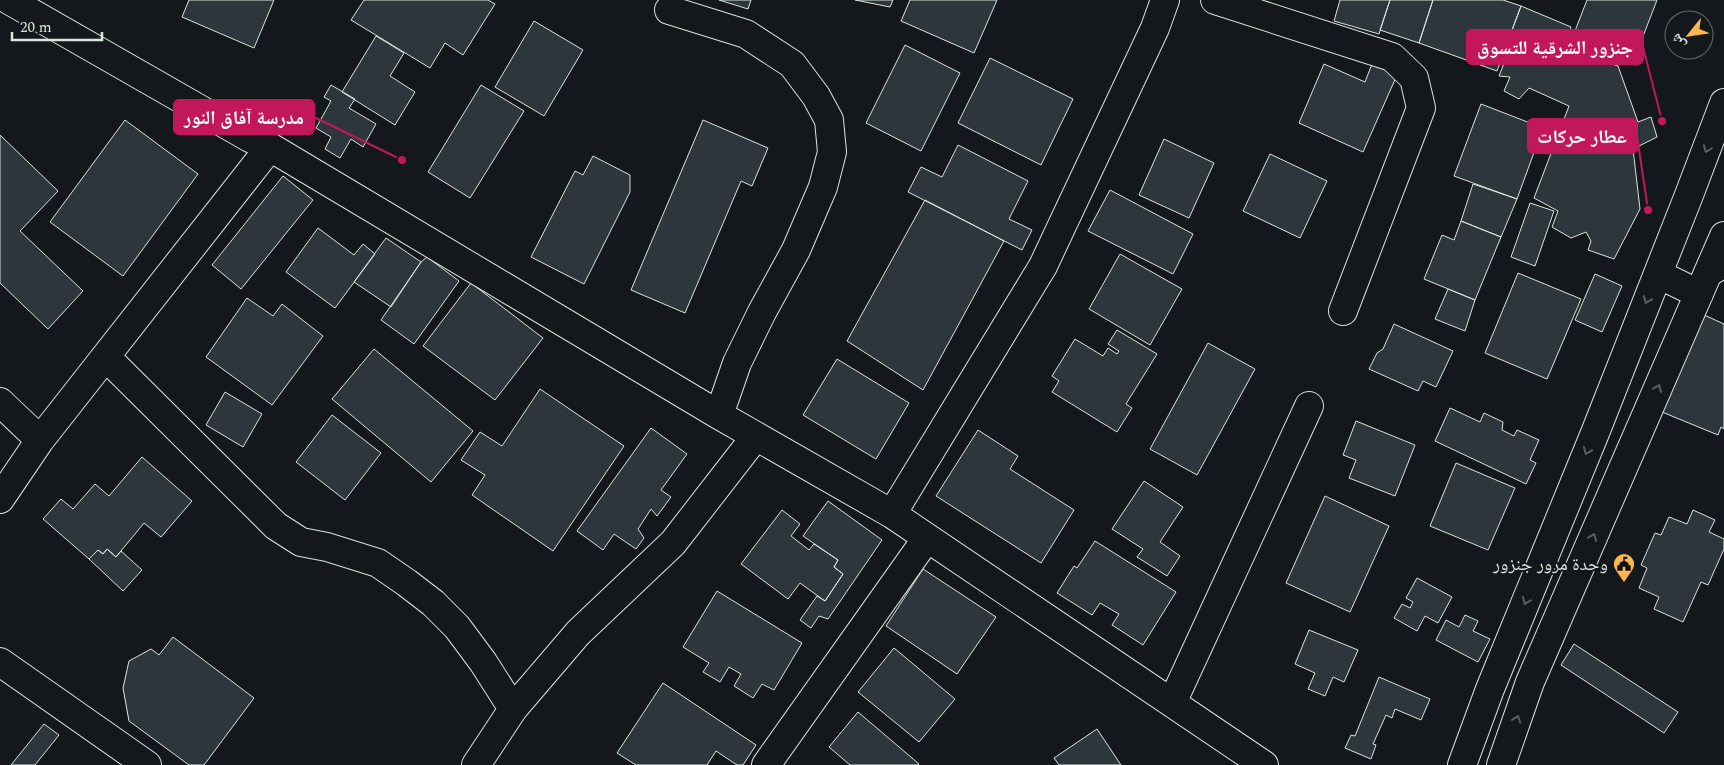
<svg xmlns="http://www.w3.org/2000/svg" width="1724" height="765" viewBox="0 0 1724 765" font-family="Spectral,'Noto Naskh Arabic',serif">
<rect width="100%" height="100%" fill="#14181c"/>
<path fill="#2c363c" stroke="#d8e6dc" d="M189,0H274L254,48L182,17Z
M364,0H488L495,4L463,55L445,43L430,68L351,20Z
M719,0H751L748,9Z
M855,0H893L890,7Z
M910,0H997L974,53L901,21Z
M1340,0H1390L1379,34L1334,21Z
M1390,0H1433L1419,43L1380,30Z
M1433,0H1503L1521,6L1497,71L1419,43Z
M1587,0H1657L1634,60L1573,36Z
M1521,6L1571,27L1563,47L1542,38L1535,58L1506,46Z
M534,21L583,50L544,116L495,87Z
M376,36L404,53L390,76L415,92L395,125L342,92Z
M905,45L960,73L921,151L866,123Z
M1563,47L1618,66L1638,122L1651,117L1657,137L1633,149L1640,209L1614,259L1588,250L1591,241L1586,232L1571,238L1552,227L1558,211L1534,198L1569,106L1529,88L1519,99L1504,91L1510,77L1499,76L1510,48L1535,58L1537,51L1558,60Z
M990,58L1073,99L1041,165L958,123Z
M1324,64L1365,82L1372,64L1397,75L1363,152L1299,123Z
M331,85L355,99L349,108L376,124L363,147L351,139L340,158L325,149L331,137L316,128L331,101L324,97Z
M481,85L524,111L470,198L428,172Z
M1481,104L1543,128L1517,199L1454,176Z
M125,120L198,174L123,276L50,222Z
M703,120L768,148L752,186L741,181L685,313L631,290Z
M0,135L58,191L20,231L83,291L48,329L0,283Z
M1164,139L1214,163L1189,218L1139,195Z
M958,145L1028,181L1009,219L1032,230L1022,250L908,192L921,167L942,177Z
M1270,154L1327,181L1300,238L1243,211Z
M593,156L630,175V192L584,284L531,257L575,171L583,175Z
M283,176L313,200L241,289L212,265Z
M1473,184L1517,199L1501,237L1461,221Z
M1110,190L1193,234L1173,274L1088,231Z
M925,200L1004,241L923,390L847,341Z
M1530,203L1554,211L1535,266L1511,257Z
M1461,221L1501,237L1475,300L1424,279L1442,235L1454,240Z
M318,228L354,255L363,244L375,254L335,308L286,272Z
M386,238L421,262L391,307L354,282Z
M1120,254L1182,289L1150,345L1089,309Z
M427,257L459,281L414,344L381,320L421,262Z
M1518,273L1581,299L1547,379L1485,353Z
M1595,274L1622,286L1602,332L1575,320Z
M471,283L543,338L495,400L423,346Z
M1448,289L1475,300L1465,331L1435,319Z
M247,298L273,316L282,304L323,336L272,405L206,357Z
M1702,314L1724,324V429L1721,427L1718,435L1662,412Z
M1394,324L1453,351L1436,387L1423,381L1418,391L1369,369L1377,353L1383,349Z
M1117,330L1157,354L1126,404L1132,408L1117,432L1052,392L1059,381L1052,376L1075,339L1103,356L1108,348L1117,354L1119,351L1108,344Z
M1208,343L1255,369L1197,475L1150,449Z
M374,349L473,431L431,482L332,399Z
M837,359L909,403L876,459L803,415Z
M540,389L624,446L553,551L472,495L485,475L461,460L480,432L502,446Z
M225,392L262,414L243,447L206,425Z
M1450,408L1480,422L1484,413L1503,422L1502,430L1514,436L1517,430L1539,440L1530,460L1536,463L1526,484L1435,441Z
M332,415L381,453L345,500L296,462Z
M1356,421L1415,445L1395,496L1349,478L1356,460L1343,455Z
M651,428L687,454L661,490L671,497L657,516L651,509L638,529L644,538L636,549L614,534L603,550L577,531Z
M978,430L1018,456L1010,469L1074,510L1041,563L936,496Z
M142,457L192,501L161,537L144,523L116,557L107,549L103,554L98,550L89,559L43,519L61,499L73,509L95,484L109,496Z
M1456,463L1515,488L1488,550L1430,526Z
M1144,481L1183,507L1160,542L1180,556L1167,576L1137,557L1143,549L1112,529Z
M1325,496L1389,526L1350,612L1286,583Z
M828,501L882,540L828,619L819,616L811,628L800,620L817,596L825,601L843,574L834,567L838,560L803,536Z
M782,510L800,524L791,536L809,550L814,544L838,560L834,567L843,574L825,601L800,583L788,599L741,564Z
M1693,510L1715,520L1709,532L1724,539V549L1708,585L1701,582L1683,622L1654,609L1659,597L1639,588L1647,568L1641,565L1655,533L1661,535L1669,517L1687,524Z
M1095,541L1176,592L1143,645L1112,625L1119,614L1100,603L1092,615L1057,593L1074,566L1077,568Z
M107,549L116,557L121,551L142,570L123,591L89,559L98,550L103,554Z
M923,569L996,617L957,674L886,626Z
M1417,578L1452,597L1438,623L1425,616L1417,631L1394,618L1402,604L1410,608L1413,602L1406,598Z
M717,591L802,643L774,690L762,684L753,698L734,686L741,674L729,667L720,682L703,672L709,663L683,647Z
M1465,615L1478,621L1473,631L1490,639L1478,662L1436,640L1446,620L1459,627Z
M1309,630L1358,650L1344,682L1333,677L1325,696L1308,689L1315,673L1295,664Z
M173,637L254,698L204,765H189L129,721L123,688L129,661L151,649L159,655Z
M1574,644L1678,712L1664,733L1561,665Z
M894,648L955,699L919,742L858,692Z
M1379,677L1430,699L1421,720L1395,709L1392,718L1386,715L1373,744L1376,745L1371,759L1345,748L1351,735L1355,736Z
M663,683L756,745L743,765H737L716,751L707,765H636L617,753Z
M858,712L919,764L918,765H850L829,747Z
M44,724L59,735L35,765H11Z
M1097,729L1121,765H1059L1054,758Z"/>
<g fill="none" stroke-linecap="round" stroke-linejoin="round">
<g stroke="#d8e6dc" stroke-width="30">
<path id="minor" d="M9,0L250,138L270,147L719,415L892,514L1264,765
M1215,0L1392,57L1414,78L1421,108L1343,311
M669,10L746,34L792,64L816,96L829,120L832,152L823,187L796,250L762,312L737,363L719,415
M106,357L276,526L301,542L327,547L378,563L407,583L433,603L457,627L483,662L513,709
M0,402L40,440
M0,499L40,440L270,147
M892,514L1043,266L1155,28L1165,0
M0,662L147,765
M1172,703L1309,406
M476,765L513,709L578,633L673,543L756,436
M766,765L927,538"/>
</g>
<g stroke="#d8e6dc" stroke-width="30">
<path id="tertiary" d="M1658,274L1699,294
M1462,765L1490,689L1595,433L1689,195L1724,103
M1501,765L1530,682L1724,236"/>
</g>
<g stroke="#d8e6dc" stroke-width="30">
<path id="primary" d="M1708,273L1724,263"/>
</g>
<use href="#minor" stroke="#14181c" stroke-width="28"/>
<use href="#tertiary" stroke="#14181c" stroke-width="28"/>
<use href="#primary" stroke="#14181c" stroke-width="28"/>
</g>
<defs><path id="oneway-chevron" d="M-2-3.5L2.5 0L-2 3.5" fill="none" stroke-width="1.6" stroke-linecap="round" stroke-linejoin="round" transform="scale(1.25)"/></defs>
<g stroke="#59605f">
<use href="#oneway-chevron" transform="translate(1707 149) rotate(111)"/>
<use href="#oneway-chevron" transform="translate(1647 300) rotate(112)"/>
<use href="#oneway-chevron" transform="translate(1658 388) rotate(-67)"/>
<use href="#oneway-chevron" transform="translate(1587 451) rotate(112)"/>
<use href="#oneway-chevron" transform="translate(1593 537) rotate(-67)"/>
<use href="#oneway-chevron" transform="translate(1526 601) rotate(112)"/>
<use href="#oneway-chevron" transform="translate(1517 719) rotate(-71)"/>
</g>
<defs>
<g id="civic-pin" transform="scale(1.125)"><path d="M0 17L-7.5 6A9.5 9.5 0 1 1 7.5 6Z" fill="#ffb74d" stroke="#14181c"/><path d="M-.6-6.5H3V-4.5H.6V-3L4-1V1h2V6H-6V1h2V-1L-.6-3ZM-1.2 2.5V6h2.4V2.5Z" fill="#111"/></g>
</defs>
<g fill-rule="evenodd">
<use href="#civic-pin" x="1624" y="564"/>
</g>
<g text-anchor="middle" dominant-baseline="central" stroke-width="4" stroke-linejoin="round" paint-order="stroke">
<g font-size="18" fill="#d8e6dc" stroke="#14181c" text-anchor="end">
<text x="1608" y="564">وحدة مرور جنزور</text>
</g>
</g>
<path fill="none" stroke="#c2185b" stroke-width="2" d="M1662 121L1643 47M402 160L314 117M1648 210L1637 136"/>
<g fill="#c2185b" stroke="#14181c" stroke-width="2">
<circle cx="1662" cy="121" r="5"/>
<circle cx="402" cy="160" r="5"/>
<circle cx="1648" cy="210" r="5"/>
</g>
<g fill="#c2185b" stroke="#c2185b" stroke-width="2">
<rect x="1467" y="30" width="176" height="34" rx="5"/>
<rect x="174" y="100" width="140" height="34" rx="5"/>
<rect x="1528" y="119" width="109" height="34" rx="5"/>
</g>
<g font-size="19" text-anchor="middle" font-weight="bold" fill="#fff">
<text x="1555" y="54">جنزور الشرقية للتسوق</text>
<text x="244" y="124">مدرسة آفاق النور</text>
<text x="1582" y="143">عطار حركات</text>
</g>
<g transform="translate(1689 35) rotate(240)"><circle r="24" fill="#14181c" stroke="#626a69"/>
<path d="M0-4L9 19L0 12L-9 19Z" fill="#ffb74d"/>
<text y="-8" font-size="14" font-weight="bold" text-anchor="middle" fill="#d8e6dc">ش</text>
</g>
<path d="M12 32v8h90v-8" fill="none" stroke="#d8e6dc" stroke-width="2.5"/>
<text x="20" y="32" font-size="15" fill="#d8e6dc" stroke="#14181c" stroke-width="4" paint-order="stroke">20 m</text>
</svg>
